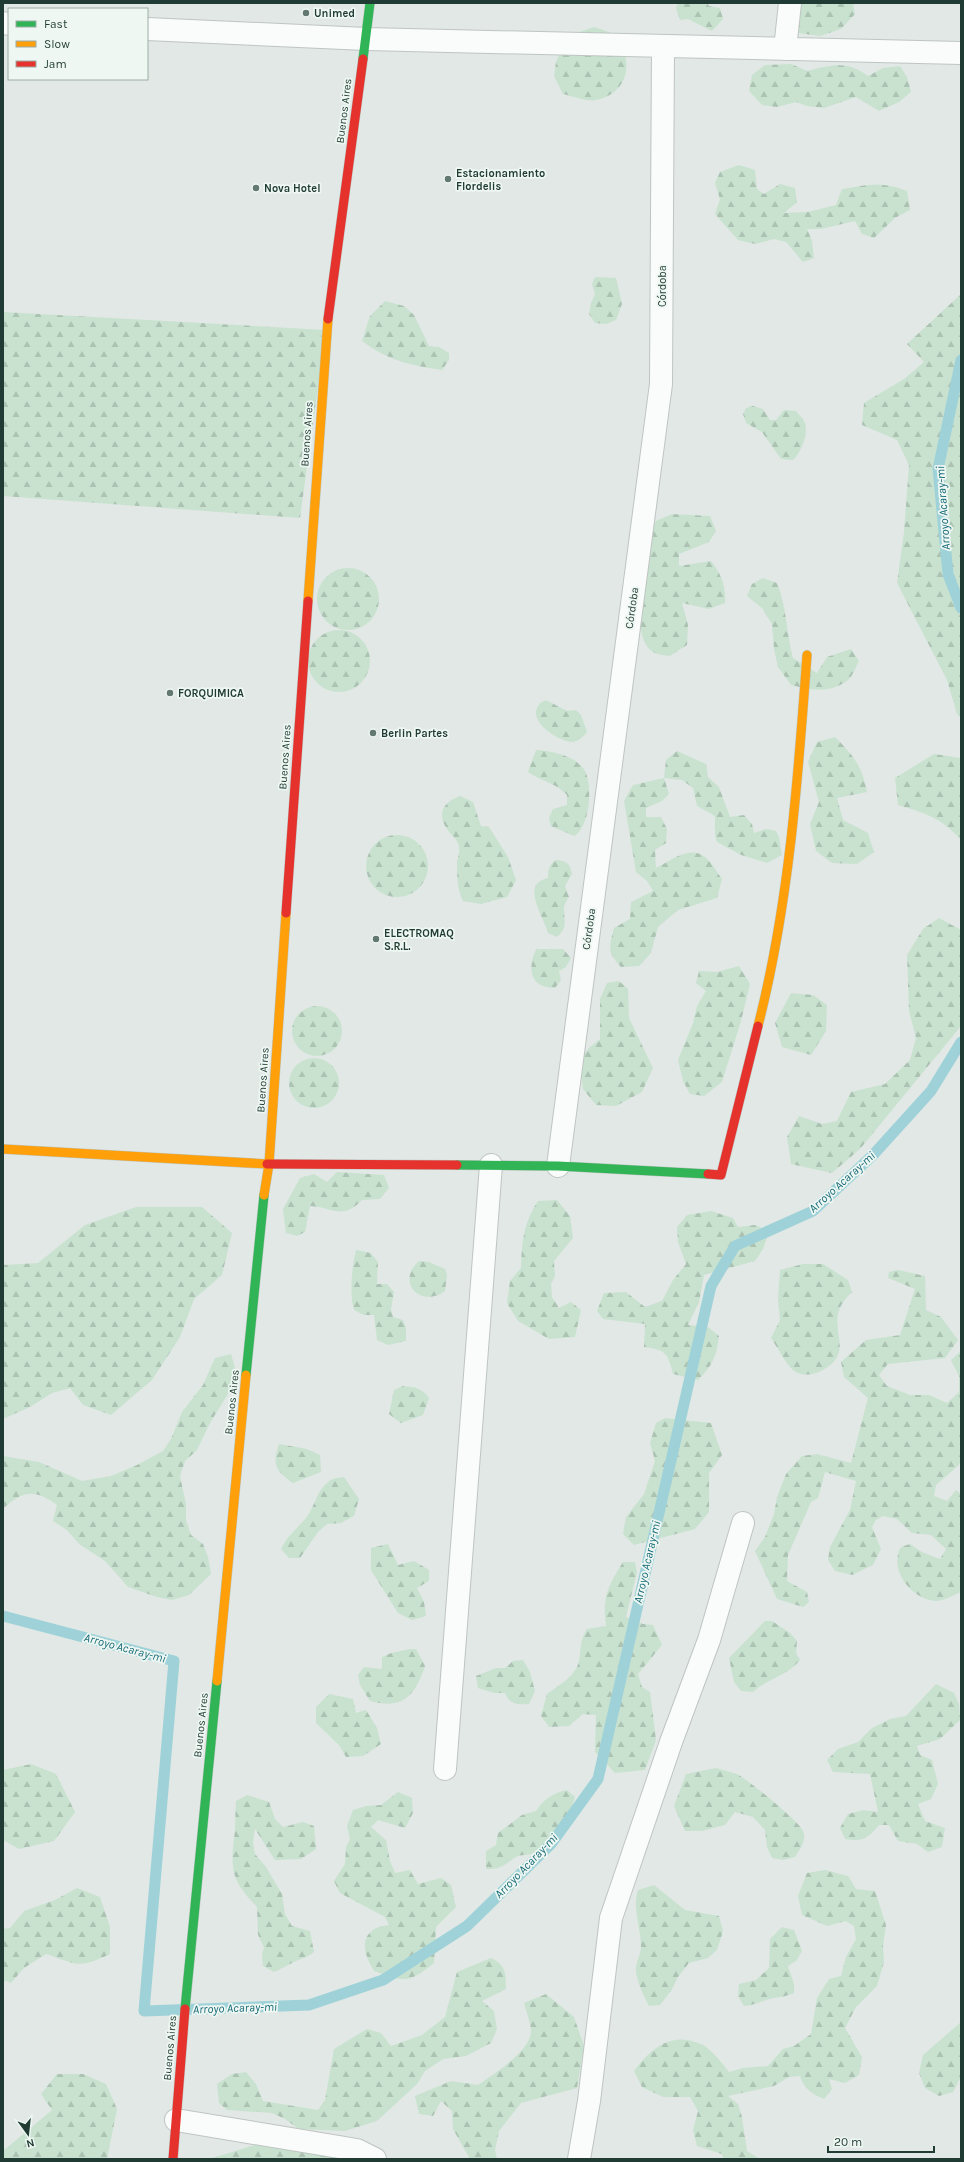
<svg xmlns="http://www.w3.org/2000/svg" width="964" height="2162" viewBox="0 0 964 2162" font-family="Karla,sans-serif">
<defs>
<pattern id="forest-firs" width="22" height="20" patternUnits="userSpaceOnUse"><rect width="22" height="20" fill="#c9e2d0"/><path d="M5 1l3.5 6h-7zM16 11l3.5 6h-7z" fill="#acc3b3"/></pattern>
</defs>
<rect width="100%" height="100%" fill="#e1e8e5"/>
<path fill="url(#forest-firs)" d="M678,3H707L709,6L720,8L723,19L712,31L688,19L680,20L676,8Z
M783,3H853L855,14L841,29L820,36L799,33L782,18Z
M594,27C599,29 609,31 613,35C636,58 629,94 596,100C586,102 572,96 563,94L554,76L556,62L568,36Z
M791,64L807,71C831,65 847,60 868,76L883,68L900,66L907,77L911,92L899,102L879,111L856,97L824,108L807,106L796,102L777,107L762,105L749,91L752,75L765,65Z
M739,165L755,170L757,189L764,194L780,184L795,188L797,202L784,213L808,212L836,205L842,189C867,185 882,181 907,191L910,210L895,218L874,238L862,234L855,221L821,229H807L812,241L814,258L803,262L786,242L774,239L755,244L738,240L715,214L720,199L715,183L720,172Z
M595,277L616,278L622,304L616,320L606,324L595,323L589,314L591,303L595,294L592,284Z
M961,294V717L957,714L947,680L897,583L904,532L909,465L897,440L862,425L864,403L904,379L924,362L907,344Z
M385,301L404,306L414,315L429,346L439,347L449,353V360L442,370C410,365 389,361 362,341L370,316Z
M3,312L326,330L300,518L3,496Z
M753,406L763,409L770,420H776L784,410L796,411C798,414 802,417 804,421C810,431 801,453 793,460L781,459L762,432L746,423L743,414L746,408Z
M672,514L710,516L716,531L709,542L679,554V566L711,561C721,574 726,585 725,603L709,609L682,603L688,625L687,645L670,656C665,655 659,655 655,653C637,645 639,612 644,597L638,580L648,536L656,521Z
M317 599a31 31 0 1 1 62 0a31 31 0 1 1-62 0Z
M763,578L777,583C787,607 786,633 793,658L817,673L827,657L851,649L859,661C856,666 853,676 848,680C830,694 811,690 791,685L778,667L774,649L772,624L762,608L747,596L752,584Z
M308 661a31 31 0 1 1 62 0a31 31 0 1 1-62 0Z
M546,700L567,711L576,710L581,715L587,732C583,737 578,742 571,742C559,741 535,726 536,712C536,709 539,705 540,703Z
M835,737C854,756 862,766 867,792L837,798L843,820L868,833L874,852L857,864L832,863L816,851L810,824L819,802L808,762L817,742Z
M536,750C551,751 573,755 583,768C594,781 590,828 574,836L551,826L549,818L553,809L567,805V795C556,783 541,781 528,772Z
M677,751L706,764L708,777L719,787L730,817L744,815L752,824L754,833L766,829L776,831L779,837L782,855L767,863L741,855L717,842L715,835V816L697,806L693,788L682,780L664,778L669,794L662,801L646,808V817H661L667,829L666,843L655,850L656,868C671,861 691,843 707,859C713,864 717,873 722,879L717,898L678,910L658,927L651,953L639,966L621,967C607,952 609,947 614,928L630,919L631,902L653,891L647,881L636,872L624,801L633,785L664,778L666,760Z
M934,754L961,758V840C942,818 925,813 898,805L895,778Z
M460,796L473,802L481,826L489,827L508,857L516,880L507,897L481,904L463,901C457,889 457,876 457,862C458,857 460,852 459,847C458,839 451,835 447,829C436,813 444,802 460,796Z
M366 866a31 31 0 1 1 62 0a31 31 0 1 1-62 0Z
M556,860C568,861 570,864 572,874L565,886L569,897C567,900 564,905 564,908C564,921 568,928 557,937L548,933C543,915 520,884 548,878C548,870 549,864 556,860Z
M939,918L961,930V1026L860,1149L832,1173L791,1164L787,1137L799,1116L822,1124L837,1121L851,1092L885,1084L910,1060L916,1038L909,1011L907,955L923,929Z
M536,949H563L571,958L566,967L559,971L561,980L555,988C530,988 527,969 536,949Z
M739,966L750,984L741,1021L722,1082L704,1096L690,1094L683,1081L678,1060L693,1023L697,1006L706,991L696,983L699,971L717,972Z
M619,981L628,989L629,1018L653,1068L642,1092L616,1106L596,1105L583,1089L579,1061L589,1048L600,1039V999L607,983Z
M791,993L813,995L827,1005L826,1031L811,1055L782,1047L775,1023Z
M292 1031a25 25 0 1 1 50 0a25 25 0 1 1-50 0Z
M289 1083a25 25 0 1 1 50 0a25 25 0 1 1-50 0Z
M337,1172L384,1175L389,1188L380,1199L362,1200C342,1221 333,1207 310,1206L305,1232L297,1236L286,1233L283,1209L300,1178L314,1174L327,1182Z
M557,1200L570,1216L573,1238L554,1261L555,1276L551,1284L552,1297L559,1308L571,1302L581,1310L575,1337L549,1339L518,1321L507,1303L510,1281L521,1268C522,1242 523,1224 538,1201Z
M136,1207H202L232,1233L222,1275L194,1299L180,1337L152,1380L111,1415L83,1405L70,1388L52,1393L30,1407L3,1419V1265L38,1263L85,1225Z
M711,1211L733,1218L738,1227L755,1225L762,1228L767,1238L763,1249L755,1261L704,1275L699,1302L688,1325L708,1327L719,1336C717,1356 712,1366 698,1380L673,1374C668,1352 665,1350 644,1347L645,1324L603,1319L597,1311L604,1293L626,1292L645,1307L662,1301L673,1280L686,1264L678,1242L677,1227L687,1215Z
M356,1250L371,1253L378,1262L377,1284H387L394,1292L391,1309L393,1317L403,1320L406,1328V1341L388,1345L377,1340L374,1315H364L354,1310C349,1292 352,1268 356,1250Z
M419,1261L429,1262L445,1269L447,1275L445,1291C421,1309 395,1282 419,1261Z
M803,1264H823L848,1280L852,1292C846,1298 839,1306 838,1315C835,1328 843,1342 838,1355C832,1370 804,1382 792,1369C784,1361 778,1348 771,1338L780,1320L778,1300L780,1270Z
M898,1270L925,1276L926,1310L941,1317L958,1340L945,1358L888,1364L879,1375L887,1386L910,1395H929L947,1403L959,1392V1376L951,1360L960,1352L961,1348V1460L959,1465L936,1485L934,1496L947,1501L956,1490L961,1494V1592C953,1595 944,1601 935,1601C911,1599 888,1569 901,1547L910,1544L922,1552L940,1559L946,1549L931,1535L912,1533L897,1519L883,1516L876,1520L872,1527L881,1549L873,1565L852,1575L835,1571L828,1560L830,1547L850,1510L856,1481L825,1472L818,1498L811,1502L788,1555L787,1581L807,1592L809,1602L803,1607L777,1599L755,1551L765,1537L774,1514L777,1497L786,1474L802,1456L817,1454L851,1463L868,1398L844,1377L841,1362L866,1340L900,1335L915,1289L888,1278L889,1272Z
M231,1354L235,1368L234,1384L210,1423L197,1450L185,1461L180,1476L186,1504V1520L191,1535L203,1544L208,1557L211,1574L189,1595L172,1600L157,1597L128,1587L105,1561L79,1544L67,1530L53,1521L57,1505C35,1489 23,1490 3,1509V1456L39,1462L82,1481L111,1476L137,1465L163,1451L171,1439L182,1412L203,1385L215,1358Z
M403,1386C415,1387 422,1388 429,1398L423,1415L401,1423L389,1414L394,1390Z
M665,1418L711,1423L722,1455L709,1473V1512L695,1529L634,1545L623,1534L626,1517L644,1494L655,1461L650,1443L656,1423Z
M279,1444L307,1449L320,1455L321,1472L293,1483C275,1470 272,1465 279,1444Z
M344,1477L359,1499L354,1516L341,1523L327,1524L318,1532L300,1558H289L281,1549C289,1533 298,1529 308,1515C315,1505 317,1491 327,1483C332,1478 337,1478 344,1477Z
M388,1544L398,1565L414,1561L429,1570V1581L417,1588L424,1602L426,1616L412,1620L398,1613L371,1570V1548Z
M623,1562H635L637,1572L626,1617L643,1624L653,1625L662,1645L638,1674L642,1687L650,1692L656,1740L645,1770L615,1773L595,1752L596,1715L583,1714L569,1726L549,1727L541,1716L547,1694C558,1686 576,1676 579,1661C582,1646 579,1643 587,1629L606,1626C602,1597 608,1586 623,1562Z
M765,1621H772L790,1633L797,1641L796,1653L800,1660C787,1676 769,1678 753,1692L741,1691L734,1682L729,1658Z
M410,1649H416L425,1666C415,1696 403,1710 370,1701L360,1685L358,1675L364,1667L382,1669V1657L391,1653Z
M523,1660L530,1672L535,1691L529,1704C517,1705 510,1704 505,1693H494L478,1688L476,1676L496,1668H505L513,1661Z
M936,1684L954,1693L959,1704L960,1720L940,1739L917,1746L920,1755L932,1760L938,1784L931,1799L918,1804L925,1821L945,1828L942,1847L928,1852L917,1844L898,1841L889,1825H879C867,1839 863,1842 845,1839L840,1828L848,1814L863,1810L878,1812L870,1774L833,1772L827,1760L838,1749L858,1742L872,1728L890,1719L906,1716Z
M329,1694L353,1699L356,1713L366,1710L377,1728L381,1744L363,1756L346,1757L339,1745L316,1723V1707Z
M31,1764L56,1774L75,1812L54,1841L19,1849L3,1840V1770Z
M716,1768C723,1770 730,1772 737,1774C747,1779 800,1822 803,1831C807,1840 800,1849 795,1857L783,1860L772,1858L767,1847L765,1830L753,1817L735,1812L725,1825L702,1831H685L674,1806L686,1774Z
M567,1790L575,1797C571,1814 548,1843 533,1853C528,1856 521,1854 516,1857C503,1865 503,1869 486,1869V1851L496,1845L498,1833L522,1815L536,1811C544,1799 553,1793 567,1790Z
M398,1792L412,1798L413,1813L405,1828L378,1820L371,1827L386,1840L390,1861L395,1873L410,1870L418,1884L441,1878L451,1885L456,1907L436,1927L434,1963C408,1984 405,1982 374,1971C367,1959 358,1941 373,1930C377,1927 384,1926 389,1925L385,1917L340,1893L334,1881L345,1864L346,1847L350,1839L347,1826L353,1810L366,1806L381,1805Z
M247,1795L269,1802L275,1819L283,1827L303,1822L314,1826L316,1849L301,1859L275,1860L255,1829L253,1842L255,1854L266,1867L282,1894L285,1914L292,1926L310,1931L314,1952C307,1958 302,1958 294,1962C287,1965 282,1969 274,1972L263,1966L262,1954L264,1947L258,1935L257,1907C233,1882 230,1872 234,1838C236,1826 235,1813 236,1801Z
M825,1870L848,1876L856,1889L875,1891L886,1925L883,1945L884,1962L877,1986L856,2007L845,2028L862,2057L859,2075L845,2083L829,2079L832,2089L824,2099C812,2094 804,2089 800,2076L789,2077L774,2086L728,2096L738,2104L742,2117L747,2151L760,2159H724L722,2154L697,2146L693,2130L698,2111L690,2097H663L642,2087L634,2071C648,2052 667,2034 692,2041C697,2043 703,2044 706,2047C715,2054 722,2063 729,2072L743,2068L768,2066L783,2049L794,2046L811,2034L817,1998L829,1979L841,1976L846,1957L856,1939L854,1926L846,1921L827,1926L802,1915L798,1896L807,1873Z
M654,1885L685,1910L719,1916L723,1931L717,1950L708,1958L689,1963L678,1977L671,1991L660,2005L649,2006C644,1996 637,1983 636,1971C635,1963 641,1955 641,1947C641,1928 632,1907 638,1890Z
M77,1888L100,1897L110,1927V1954C78,1969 78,1965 46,1954L24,1968L11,1983L3,1980V1929L10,1928L24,1911L55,1900Z
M782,1927L794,1930L802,1951L797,1960L788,1966L794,1984V1993C785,1997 778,1997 769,1999C760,2002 754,2005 744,2006L738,1996L739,1984L756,1980L769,1968L770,1939Z
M491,1958C506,1965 506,1974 506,1989L482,2001L494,2011L497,2029L491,2043L466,2056L443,2059L425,2071L417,2084L377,2121L345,2131L299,2129L285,2119L272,2113L227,2110L219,2103L217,2084L232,2074L246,2072L256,2084L263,2101L318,2110L325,2100L334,2049L367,2029L381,2033L391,2046L422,2035L445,2017L457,1972Z
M546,1994L574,2017L584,2046L577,2088L521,2103L499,2131L495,2150L497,2159H470L453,2129L452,2111L441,2101L433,2116L419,2114L415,2096L451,2081L478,2085C493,2074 532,2051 531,2030C530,2021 526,2011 524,2003Z
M961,2022V2077L953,2092L939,2096L925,2088L919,2073L923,2055Z
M57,2074H83L106,2084L117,2109L107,2159H3V2151L52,2110L41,2094Z
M255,2145L335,2155L338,2159H209Z"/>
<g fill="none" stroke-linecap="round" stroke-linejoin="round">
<path stroke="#9fd2d8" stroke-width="11" d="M961,360L938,469L948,574L961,608
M3,1616L174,1661L144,2011L309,2005L383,1980L467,1926L551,1844L598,1779L711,1286L735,1246L813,1211L873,1155L931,1091L961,1042"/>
<g stroke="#bec5c2" stroke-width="24">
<path id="street" d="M3,23L9,24
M147,29L366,39L961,53
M785,49L790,3
M558,1166L661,384L663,47
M445,1769L491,1165
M176,2120L357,2150L375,2159
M579,2159L589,2101L611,1918L671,1742L709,1640L743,1523"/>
</g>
<g stroke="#bdc6c2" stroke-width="10">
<path id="fast" d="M363,59L370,3
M457,1165L558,1166L708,1174
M246,1375L264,1195
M185,2009L217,1681"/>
</g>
<g stroke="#bdc6c2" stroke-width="10">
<path id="slow" d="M308,601L328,319
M758,1026C789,905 798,779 807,655
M3,1149L267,1164
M264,1195L269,1164L286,913
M217,1681L246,1375"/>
</g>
<g stroke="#bdc6c2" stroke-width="10">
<path id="jam" d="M328,319L363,59
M286,913L308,601
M267,1164L457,1165
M708,1174L721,1175L758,1026
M173,2159L185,2009"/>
</g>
<use href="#street" stroke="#fafcfb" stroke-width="22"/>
<use href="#fast" stroke="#30b455" stroke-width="9"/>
<use href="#slow" stroke="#ff9f0a" stroke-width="9"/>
<use href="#jam" stroke="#e5322d" stroke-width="9"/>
</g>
<g fill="#637871" stroke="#eff7f3" stroke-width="1.5">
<circle cx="306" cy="13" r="4"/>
<circle cx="448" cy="179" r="4"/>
<circle cx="256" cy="188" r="4"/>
<circle cx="170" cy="693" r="4"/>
<circle cx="373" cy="733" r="4"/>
<circle cx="376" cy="939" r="4"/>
</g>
<g text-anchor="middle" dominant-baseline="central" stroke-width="3.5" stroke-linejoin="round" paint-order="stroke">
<g font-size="11" font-weight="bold" fill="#1f3b33" stroke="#eff7f3" text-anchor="start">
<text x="314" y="13">Unimed</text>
<text x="456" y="173">Estacionamiento<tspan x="456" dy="13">Flordelis</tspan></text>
<text x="264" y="188">Nova Hotel</text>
<text x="178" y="693">FORQUIMICA</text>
<text x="381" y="733">Berlin Partes</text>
<text x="384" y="933">ELECTROMAQ<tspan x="384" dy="13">S.R.L.</tspan></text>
</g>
<g font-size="11" fill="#1f3b33" stroke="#eff7f3">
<text transform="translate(344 111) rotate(-83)">Buenos Aires</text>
<text transform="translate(662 286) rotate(-90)">Córdoba</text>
<text transform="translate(307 434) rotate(-86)">Buenos Aires</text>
<text transform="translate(632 608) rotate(-82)">Córdoba</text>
<text transform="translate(285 757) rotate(-86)">Buenos Aires</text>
<text transform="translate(589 929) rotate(-82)">Córdoba</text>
<text transform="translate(263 1080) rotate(-86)">Buenos Aires</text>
<text transform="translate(232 1402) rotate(-84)">Buenos Aires</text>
<text transform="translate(201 1725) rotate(-84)">Buenos Aires</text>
<text transform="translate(170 2048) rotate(-85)">Buenos Aires</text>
</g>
<g font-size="12" font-style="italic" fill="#176c79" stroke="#eff7f3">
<text transform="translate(943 508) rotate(-94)">Arroyo Acaray-mi</text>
<text transform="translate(842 1182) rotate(-42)">Arroyo Acaray-mi</text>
<text transform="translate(647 1562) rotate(-77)">Arroyo Acaray-mi</text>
<text transform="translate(125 1648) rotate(15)">Arroyo Acaray-mi</text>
<text transform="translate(526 1866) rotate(-46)">Arroyo Acaray-mi</text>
<text transform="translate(235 2008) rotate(-2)">Arroyo Acaray-mi</text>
</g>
</g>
<rect width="964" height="2162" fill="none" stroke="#1f3b33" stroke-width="8"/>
<rect x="8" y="8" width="140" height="72" fill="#eff7f3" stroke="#9caca6"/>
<rect x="16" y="21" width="20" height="6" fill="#30b455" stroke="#9caca6"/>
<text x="44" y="28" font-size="12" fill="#1f3b33">Fast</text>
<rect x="16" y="41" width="20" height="6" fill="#ff9f0a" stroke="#9caca6"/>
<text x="44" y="48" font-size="12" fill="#1f3b33">Slow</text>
<rect x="16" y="61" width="20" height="6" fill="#e5322d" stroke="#9caca6"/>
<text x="44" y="68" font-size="12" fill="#1f3b33">Jam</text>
<g transform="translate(28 2134) rotate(165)" stroke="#eff7f3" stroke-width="3" paint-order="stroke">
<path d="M0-3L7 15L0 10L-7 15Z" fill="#1f3b33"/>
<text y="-6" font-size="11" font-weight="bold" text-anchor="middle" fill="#1f3b33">N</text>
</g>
<path d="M828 2146v6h106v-6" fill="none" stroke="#1f3b33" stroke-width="2"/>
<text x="834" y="2146" font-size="12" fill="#1f3b33" stroke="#eff7f3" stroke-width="3" paint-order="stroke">20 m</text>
</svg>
